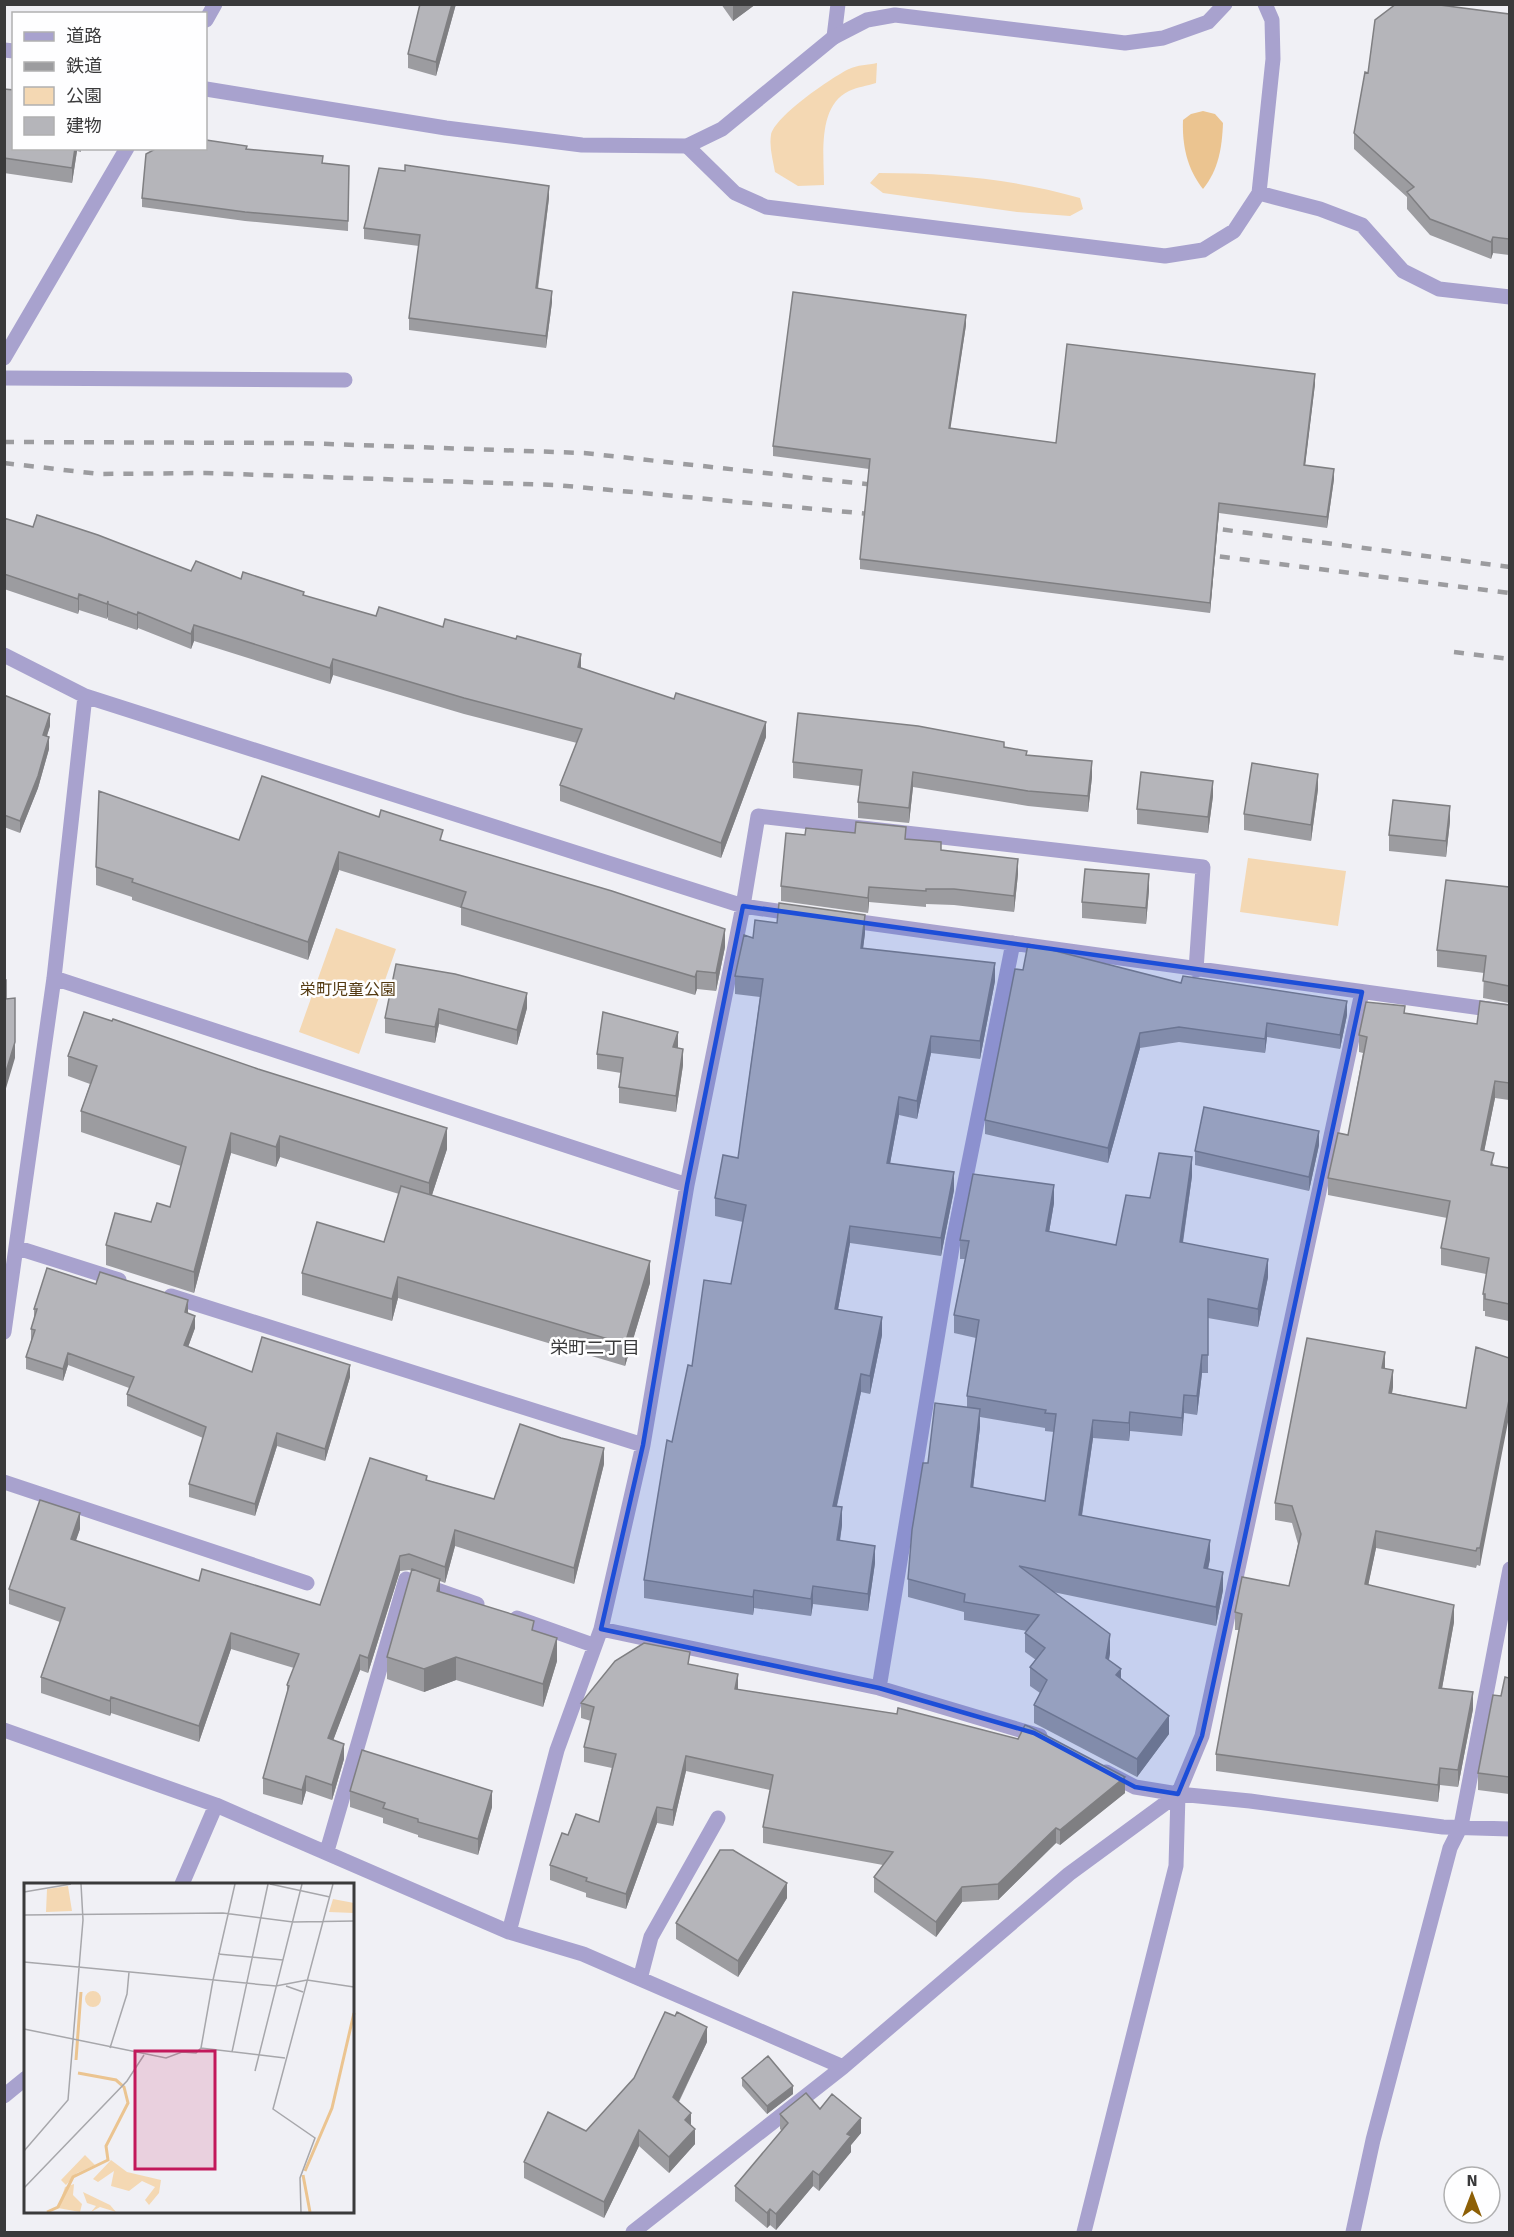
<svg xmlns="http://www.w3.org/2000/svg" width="1514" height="2237" viewBox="0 0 1514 2237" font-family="Signika,'Noto Sans JP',sans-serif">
<rect width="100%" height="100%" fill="#f0f0f5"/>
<path fill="#f4d8b3" d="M877,63L876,83C867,86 857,87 849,91C817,106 824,156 824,185L798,186L775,172C773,160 769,147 771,135C774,117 832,77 849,69C857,65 868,65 877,63Z
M879,173C950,173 1012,179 1080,198L1083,209L1070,216L1017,212L883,193L870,183Z
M1248,858L1346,871L1338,926L1240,912Z
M336,928L396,949L359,1054L299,1032Z"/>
<path fill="#ebc490" d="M1203,111L1215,114L1223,123C1222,147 1219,169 1203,189C1187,169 1182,145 1183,120L1191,114Z"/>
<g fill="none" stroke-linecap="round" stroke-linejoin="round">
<path stroke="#a8a2ce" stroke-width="15" d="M206,20L215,4
M834,37L838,4
M687,146L735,193L766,207L1165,256L1203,250L1234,231L1259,193L1273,59L1272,20L1265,4
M1259,193L1320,209L1362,225L1403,271L1439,289L1510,297
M4,378L345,380
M4,655L85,696L743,906L798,914
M846,920L1510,1012
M54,978L687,1185
M18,1248L119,1280
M171,1296L643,1445
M4,1332L54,978L85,696
M4,1482L307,1583
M517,1618L593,1645
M601,1629L879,1688L1040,1736
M879,1688L953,1242L1013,943
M4,1730L216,1805L509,1932L583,1954L843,2067
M1106,1772L1135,1787L1178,1794L1250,1801L1443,1827L1510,1829
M327,1851L406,1579L477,1604
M182,1884L216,1805
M509,1932L557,1750L601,1629L643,1445L687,1185L743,906L758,816L1203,867L1196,970
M640,1979L651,1937L718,1818
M4,2096L26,2078
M633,2232L843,2067L1069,1874L1178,1794
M1084,2232L1176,1866L1178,1794L1202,1736L1362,992
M1353,2232L1373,2140L1450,1848L1461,1826L1510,1569"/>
<path stroke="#a8a2ce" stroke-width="15" d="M4,50L14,51
M206,89L446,128L582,145L687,146L722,129L834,37L867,20L895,15L1125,43L1163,38L1208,22L1225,4
M4,358L127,148"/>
<path stroke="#9c9c9f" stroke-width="4.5" stroke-dasharray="10 10" stroke-linecap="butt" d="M4,442L300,443L584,453L884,486
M4,463L99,474L205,473L556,485L881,515
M1203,527L1510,567
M1200,554L1510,593
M1454,652L1510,659"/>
</g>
<path fill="#9c9ca0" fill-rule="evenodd" d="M420,4H456L436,76L408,68V54Z
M721,4H756L733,21Z
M1509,14V255L1493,253L1491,259L1430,235L1407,209V197L1354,149V133L1368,73Z
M4,89L14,148H81V152L77,151L72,183L4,173Z
M247,149L323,163L349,166L348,231L245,221L142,207V198Z
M549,198L538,289L552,302L546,348L409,330V318L419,246L364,239V228Z
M966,325L950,428L1056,443L1315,384L1305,465L1334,479L1327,528L1219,513L1210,613L860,569V559L869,469L773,456V446Z
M4,518L33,527L191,571L241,579L304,596L376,616L581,668L766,737L721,858L560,801V785L577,743L464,714L333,675L330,684L194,641L191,649L138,628L137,630L108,620V616L107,619L79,610L78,614L4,589Z
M4,695L50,726L47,736L49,749L38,788L20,833L4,827Z
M1004,748L1092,777L1088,812L1028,806L913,787L909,823L858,818V802L860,786L793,778V762Z
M1318,789L1311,841L1244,830V814Z
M1213,796L1208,833L1137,824V809Z
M1450,821L1446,857L1389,851V835Z
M805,835L906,839L1018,874L1014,912L954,905L926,904V907L869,902L868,913L781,901V886Z
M239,840L443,841L725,947L716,991L697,989L695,995L461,925V908L339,870L308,960L132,900V897L96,885V867Z
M1509,887V1003L1483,998L1484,973L1437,967V950Z
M1149,890L1146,924L1082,918V902Z
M865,933L863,948L995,981L980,1059L931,1053L917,1119L899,1115L890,1163L954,1190L941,1256L850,1243L838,1309L882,1335L870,1394L861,1392L837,1506L842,1525L840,1541L875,1563L868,1611L813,1604L811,1616L754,1608L753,1615L644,1598V1580L672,1442L692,1366L731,1284L743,1222L715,1216V1198L738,1158L760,997L735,994V976Z
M396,964L527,1008L517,1045L439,1024L435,1043L385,1033V1018Z
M1181,983L1347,1015L1340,1049L1267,1037L1265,1053L1179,1042L1140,1048L1108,1163L985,1134V1120Z
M1509,1005V1100L1495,1098L1484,1151L1494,1165L1509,1168V1321L1485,1316V1311H1483V1294L1486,1274L1441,1265V1248L1447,1218L1328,1195V1178L1348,1135L1363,1053L1359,1052V1035L1405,1013L1477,1024Z
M678,1048L683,1065L676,1112L619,1103V1087L621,1073L597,1069V1054Z
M68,1056L447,1149L432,1195L650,1283L625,1366L398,1298L392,1321L302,1295V1273L384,1242L399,1194L280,1157L276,1167L231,1153L194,1293L106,1265V1245L151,1222L170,1207L181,1166L81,1132V1111L90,1084L68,1076Z
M1319,1145L1309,1191L1195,1165V1151Z
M1192,1176L1183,1243L1268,1277L1258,1327L1208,1318V1373H1202L1197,1415L1184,1413L1182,1436L1130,1431L1129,1441L1093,1438L1082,1516L1210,1559L1208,1569L1223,1590L1216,1626L1053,1592L1110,1653L1109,1660L1121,1679L1169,1734L1137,1777L1034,1723V1705L1040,1693L1030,1686V1667L1036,1660L1025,1652V1633L1027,1631L964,1620V1612L908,1597V1579L928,1463L967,1407V1396L976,1338L954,1333V1315L965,1259H960V1240L1054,1203L1049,1232L1116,1245L1150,1198ZM980,1417L1045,1428V1431L1054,1432L1045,1501L973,1488L980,1427Z
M96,1284L188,1312V1313L195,1328L188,1347L252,1372L350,1377L325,1461L277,1446L255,1516L189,1497V1484L203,1438L127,1406V1394L129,1388L68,1365L63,1381L26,1369V1357L31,1341V1329L34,1319V1309Z
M1509,1358L1480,1566L1477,1565L1476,1568L1376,1548L1368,1585L1454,1622L1442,1688L1473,1709L1458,1787L1440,1785L1438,1802L1216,1771V1754L1239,1630H1235V1612L1289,1586L1298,1544L1292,1523L1275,1520V1503L1385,1368L1393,1387L1392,1393L1466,1408Z
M604,1464L574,1584L455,1546L445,1583L440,1581V1592L534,1631L557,1661L543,1707L456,1680L424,1692L387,1679V1657L412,1571L409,1570L400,1571L368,1673L360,1670L333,1740L344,1759L332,1800L306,1791L302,1805L263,1794V1778L287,1694V1685L294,1668L231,1649L199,1742L111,1713L110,1716L41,1693V1677L60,1622L9,1604V1589L80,1529L75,1541L199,1581L320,1605L427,1480L494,1499Z
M690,1664L738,1689L1125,1793L1060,1845L1056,1843L998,1900L962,1902L936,1937L874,1892V1877L883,1865L763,1843V1827L770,1790L686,1771L673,1826L657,1823L626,1909L586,1897V1893L550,1880V1865L568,1835L599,1822L612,1768L584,1762V1747L591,1721L581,1718V1703Z
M1509,1678V1794L1478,1790V1773L1501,1696Z
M350,1791L492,1807L478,1855L418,1837V1835L383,1823V1818L350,1807Z
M787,1898L738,1977L676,1939V1923Z
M707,2042L679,2102L691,2126L695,2144L669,2173L639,2146L604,2218L524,2178V2162L586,2131L634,2078Z
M742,2078L793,2094L767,2114L742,2086Z
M820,2109L861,2133L851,2145V2152L819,2191L813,2186L776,2230L770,2225L767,2228L735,2201V2186L782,2131L780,2129V2114Z"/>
<path fill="#7f7f82" d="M452,4H456L436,76V62Z
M733,4H756L733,21Z
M75,148H77V151L72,183V168Z
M549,186V198L536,300V288Z
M1493,237V253L1491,259V242Z
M552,291V302L546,348V336Z
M966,315V325L949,438V428Z
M1315,374V384L1304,475V465Z
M1334,469V479L1327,528V517Z
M1219,503V513L1210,613V603Z
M79,594V610L78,614V599Z
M108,601V616L107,619V604Z
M138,612V628L137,630V615Z
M194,625V641L191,649V634Z
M581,654V670L578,667Z
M333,659V675L330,684V668Z
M50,714V726L43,747V735Z
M766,722V737L721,858V843Z
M49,737V749L38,788L20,833V821Z
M1092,761V777L1088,812V796Z
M913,772V787L909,823V808Z
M1318,774V789L1311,841V825Z
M1213,781V796L1208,833V817Z
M1450,806V821L1446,857V841Z
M339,852V870L308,960V942Z
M1018,859V874L1014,912V896Z
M1149,874V890L1146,924V908Z
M869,887V902L868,913V898Z
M865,915V933L861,965V948Z
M725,929V947L716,991V973Z
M995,963V981L980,1059V1041Z
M697,971V989L695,995V977Z
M527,993V1008L517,1045V1030Z
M1347,1001V1015L1340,1049V1035Z
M439,1009V1024L435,1043V1027Z
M1267,1023V1037L1265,1053V1039Z
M678,1032V1047L673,1063V1047Z
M1140,1033V1048L1108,1163V1148Z
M931,1036V1053L917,1119V1101Z
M15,1042V1058L4,1095V1078Z
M683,1049V1065L676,1112V1096Z
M1495,1081V1098L1481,1167V1150Z
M899,1097V1115L887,1180V1163Z
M447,1128V1149L429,1204V1183Z
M1319,1131V1145L1309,1191V1177Z
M231,1133V1153L194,1293V1272Z
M280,1136V1157L276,1167V1147Z
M1192,1157V1176L1180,1261V1242Z
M954,1172V1190L941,1256V1238Z
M1054,1185V1203L1046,1250V1231Z
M850,1226V1243L835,1326V1309Z
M1268,1259V1277L1258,1327V1309Z
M650,1261V1283L625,1366V1344Z
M398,1277V1298L392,1321V1299Z
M188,1300V1312L185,1324V1312Z
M195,1316V1328L184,1358V1345Z
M882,1317V1335L870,1394V1376Z
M1385,1352V1370L1382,1368Z
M68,1353V1365L63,1381V1369Z
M1202,1355V1373L1197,1415V1396Z
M350,1365V1377L325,1461V1449Z
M1393,1370V1387L1389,1410V1393Z
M861,1374V1392L833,1523V1506Z
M1184,1395V1413L1182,1436V1418Z
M1509,1400V1417L1480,1566V1548Z
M980,1409V1427L971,1506V1487Z
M1130,1412V1431L1129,1441V1423Z
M1093,1420V1438L1079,1534V1515Z
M277,1433V1446L255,1516V1504Z
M604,1448V1464L574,1584V1568Z
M842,1507V1525L837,1558V1540Z
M80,1513V1529L71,1555V1539Z
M455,1530V1546L445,1583V1567Z
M1376,1531V1548L1365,1601V1584Z
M1210,1540V1559L1204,1587V1568Z
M875,1546V1563L868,1611V1594Z
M400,1556V1571L368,1673V1658Z
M1223,1572V1590L1216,1626V1607Z
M440,1579V1601L437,1591Z
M813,1586V1604L811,1616V1599Z
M754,1590V1608L753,1615V1597Z
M1454,1605V1622L1439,1705V1688Z
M231,1633V1649L199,1742V1726Z
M1110,1634V1653L1106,1676V1658Z
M557,1638V1661L543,1707V1684Z
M360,1655V1670L328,1754V1738Z
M456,1657V1680L424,1692V1669Z
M1121,1669V1687L1116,1675Z
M738,1674V1689H735Z
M1473,1692V1709L1458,1787V1770Z
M111,1697V1713L110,1716V1701Z
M1169,1716V1734L1137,1777V1759Z
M344,1744V1759L332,1800V1785Z
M686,1756V1771L673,1826V1810Z
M1440,1768V1785L1438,1802V1785Z
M306,1776V1791L302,1805V1790Z
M1125,1777V1793L1060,1845V1830Z
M492,1791V1807L478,1855V1839Z
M657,1807V1823L626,1909V1894Z
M1056,1828V1843L998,1900V1884Z
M787,1883V1898L738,1977V1961Z
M962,1887V1902L936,1937V1922Z
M707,2027V2042L673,2113V2097Z
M793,2086V2094L767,2114V2106Z
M691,2113V2129L685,2120Z
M861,2118V2133L851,2145V2152L819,2191V2175L847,2134Z
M695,2129V2144L669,2173V2157Z
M639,2130V2146L604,2218V2202Z
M813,2171V2186L776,2230V2214Z
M770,2209V2225L767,2228V2213Z"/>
<path fill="#b5b5ba" stroke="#7f7f82" stroke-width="1.5" d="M420,4H452L436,62L408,54Z
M1396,4H1432L1509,14V239L1493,237L1491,242L1430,219L1407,192L1414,187L1354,133L1365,72L1368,73L1375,20Z
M4,89L14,90V148H75L72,168L4,158Z
M206,140L247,146L246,149L323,156L322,163L349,166L348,221L245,212L142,198L146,154L157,148H206Z
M405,165L549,186L536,288L552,291L546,336L409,318L420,235L364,228L379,168L405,171Z
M793,292L966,315L949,428L1056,443L1067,344L1315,374L1304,465L1334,469L1327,517L1219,503L1210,603L860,559L870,459L773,446Z
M37,515L98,535L191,571L196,561L241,579L243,572L304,592L303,595L376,616L379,607L443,627L445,619L516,639L517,636L581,654L578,667L674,699L676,693L766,722L721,843L560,785L582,729L464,698L333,659L330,668L194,625L191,634L138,612L137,615L108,604V601L107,604L79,594L78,599L4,574V518L33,527Z
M4,695L50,714L43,735L49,737L38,776L20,821L4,815Z
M798,713L918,726L1004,742V747L1027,751L1026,755L1092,761L1088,796L1028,791L913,772L909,808L858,802L862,770L793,762Z
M1252,763L1318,774L1311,825L1244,814Z
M1141,772L1213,781L1208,817L1137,809Z
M262,776L379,817L381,810L443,830L440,840L612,891L725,929L716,973L697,971L695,977L461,907L466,892L339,852L308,942L132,882L133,879L96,867L99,791L239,840Z
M1393,800L1450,806L1446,841L1389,835Z
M856,822L906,827L905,839L941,842V850L1018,859L1014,896L954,889H926V891L869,887L868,898L781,886L786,833L805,835L806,828L855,833Z
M1085,869L1149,874L1146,908L1082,902Z
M1446,880L1509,887V986L1483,981L1486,956L1437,950Z
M779,903L865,915L861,948L995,963L980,1041L931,1036L917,1101L899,1097L887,1163L954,1172L941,1238L850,1226L835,1309L882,1317L870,1376L861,1374L833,1506L842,1507L837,1540L875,1546L868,1594L813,1586L811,1599L754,1590L753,1597L644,1580L667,1440L672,1442L688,1365L692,1366L704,1280L731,1284L746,1205L715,1198L723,1155L738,1158L763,979L735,976L744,935L753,938L755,920L777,923Z
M1028,944L1181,983L1183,976L1347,1001L1340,1035L1267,1023L1265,1039L1179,1027L1140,1033L1108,1148L985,1120L1015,969L1023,970Z
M396,964L455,974L527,993L517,1030L439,1009L435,1027L385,1018Z
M4,980H6V999L15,998V1042L4,1078Z
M1480,1001L1509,1005V1083L1495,1081L1481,1150L1494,1153L1491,1165L1509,1168V1304L1485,1299V1294H1483L1489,1258L1441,1248L1450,1201L1328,1178L1338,1133L1348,1135L1367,1037L1359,1035L1366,1002L1405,1006L1404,1013L1477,1024Z
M84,1012L112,1021L113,1019L258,1069L447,1128L429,1183L280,1136L276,1147L231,1133L194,1272L106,1245L115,1213L151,1222L157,1203L170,1207L186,1147L81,1111L97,1066L68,1056Z
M603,1012L678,1032L673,1047L683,1049L676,1096L619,1087L623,1058L597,1054Z
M1204,1107L1319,1131L1309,1177L1195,1151Z
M1159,1153L1192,1157L1180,1242L1268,1259L1258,1309L1208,1299V1355H1202L1197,1396L1184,1395L1182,1418L1130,1412L1129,1423L1093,1420L1079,1515L1210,1540L1204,1568L1223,1572L1216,1607L1019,1566L1110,1634L1106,1658L1121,1669L1116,1675L1169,1716L1137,1759L1034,1705L1047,1680L1030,1667L1045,1648L1025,1633L1039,1615L964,1602L965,1594L908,1579L912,1530L923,1463H928L935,1403L980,1409L971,1487L1045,1501L1056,1414L1045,1413L1046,1410L967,1396L979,1320L954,1315L969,1241L960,1240L973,1174L1054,1185L1046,1231L1116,1245L1126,1195L1150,1198Z
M401,1186L650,1261L625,1344L398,1277L392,1299L302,1273L317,1222L384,1242Z
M47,1268L96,1284L100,1272L188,1300L185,1312L195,1316L184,1345L252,1372L262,1337L350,1365L325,1449L277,1433L255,1504L189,1484L206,1427L127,1394L134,1377L68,1353L63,1369L26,1357L35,1330L31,1329L37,1309H34Z
M1307,1338L1385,1352L1382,1368L1393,1370L1389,1393L1466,1408L1476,1347L1509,1358V1400L1480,1548H1477L1476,1551L1376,1531L1365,1584L1454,1605L1439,1688L1473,1692L1458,1770L1440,1768L1438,1785L1216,1754L1242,1614L1235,1612L1242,1577L1289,1586L1301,1534L1292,1506L1275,1503Z
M520,1424L561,1438L604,1448L574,1568L455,1530L445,1567L409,1554L400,1556L368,1658L360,1655L328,1738L344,1744L332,1785L306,1776L302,1790L263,1778L289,1686L287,1685L299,1654L231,1633L199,1726L111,1697L110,1701L41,1677L65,1608L9,1589L40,1500L80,1513L71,1539L199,1581L202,1569L320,1605L370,1458L427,1476L426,1480L494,1499Z
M412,1569L440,1579L437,1591L534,1621L532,1630L557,1638L543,1684L456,1657L424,1669L387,1657Z
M644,1643L690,1652L688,1664L738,1674L735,1689L897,1714L898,1708L1018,1739L1025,1725L1030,1727L1125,1777L1060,1830L1056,1828L998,1884L962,1887L936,1922L874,1877L893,1852L763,1827L773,1775L686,1756L673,1810L657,1807L626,1894L586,1881L587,1878L550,1865L562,1833L568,1835L576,1814L599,1822L616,1754L584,1747L594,1707L581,1703L615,1661Z
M1505,1677L1509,1678V1777L1478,1773L1493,1695L1501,1696Z
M362,1750L492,1791L478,1839L418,1822V1819L383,1808L385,1803L350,1791Z
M720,1850H733L787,1883L738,1961L676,1923Z
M665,2012L675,2016L677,2012L707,2027L673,2097L691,2113L685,2120L695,2129L669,2157L639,2130L604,2202L524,2162L548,2112L586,2131L634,2078Z
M768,2056L793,2086L767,2106L742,2078Z
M806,2093L820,2109L832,2094L861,2118L847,2134L851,2136L819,2175L813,2171L776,2214L770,2209L767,2213L735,2186L788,2123L780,2114Z"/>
<path fill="#1d4ed8" fill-opacity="0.2" stroke="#1d4ed8" stroke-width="4.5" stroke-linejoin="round" d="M743,906L1362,992L1202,1736L1178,1794L1135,1787L1034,1733L879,1688L601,1629L643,1445L687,1185Z"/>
<g text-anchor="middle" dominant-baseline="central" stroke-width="5" stroke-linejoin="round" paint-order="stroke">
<g font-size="16" fill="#533910" stroke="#fefeff">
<text x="348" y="990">栄町児童公園</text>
</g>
<g font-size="18" fill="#3a3a3b" stroke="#fefeff">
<text x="595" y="1348">栄町二丁目</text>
</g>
</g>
<g transform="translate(24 1883)">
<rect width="330" height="330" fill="#f0f0f5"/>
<path d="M44,3L48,28L22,29L23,6ZM309,16L330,20V30L305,29ZM61 116a8 8 0 1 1 16 0a8 8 0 1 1-16 0ZM61,272L71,282L53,290L42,302L37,297ZM87,277L103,289L137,297L135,310L125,322L121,317L131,304L118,298L105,308L87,303L90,288L74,299L69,296ZM50,301L49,312L58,321L56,329L34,325L41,304ZM59,309L86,322L92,329L76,324L67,329L72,323L63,320Z" fill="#f4d8b3"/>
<path fill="none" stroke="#ebc490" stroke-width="3" d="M52,177L57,109M281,288L308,225L330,130M279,292L286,329M23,329L34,324L49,294L84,277L82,263L104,220L100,204L92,197L54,190"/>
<path fill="none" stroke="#a7a7ab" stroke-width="1.5" d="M246,1L306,14M0,9L47,1M0,32L199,30L269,39L330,38M194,71L259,77M0,79L54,84M54,84L252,103L283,97L330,104M189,97L211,1M262,103L279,109M0,146L142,175L158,169L172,170L177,165L261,175M86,165L103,111L105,89M177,165L189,97M208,169L244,1M231,188L278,1M0,268L44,217L59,37L57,1M0,305L103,198L120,172M277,329L276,295L291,255L249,226L309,1"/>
<path fill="#c2185b" fill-opacity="0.15" stroke="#c2185b" stroke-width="3" d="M111,168H191V286H111Z"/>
<rect width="330" height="330" fill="none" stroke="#3a3a3b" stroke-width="3"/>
</g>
<rect width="1514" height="2237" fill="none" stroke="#3a3a3b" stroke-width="12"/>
<rect x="12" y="12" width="195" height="138" fill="#fefeff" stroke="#b0b0b1" stroke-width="1.5"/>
<rect x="24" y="32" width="30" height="9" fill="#a8a2ce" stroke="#b0b0b1" stroke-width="1.5"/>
<text x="66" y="42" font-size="18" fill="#3a3a3b">道路</text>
<rect x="24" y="62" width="30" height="9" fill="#9c9c9f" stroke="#b0b0b1" stroke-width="1.5"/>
<text x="66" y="72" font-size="18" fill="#3a3a3b">鉄道</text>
<rect x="24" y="87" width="30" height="18" fill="#f4d8b3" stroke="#b0b0b1" stroke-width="1.5"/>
<text x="66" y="102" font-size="18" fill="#3a3a3b">公園</text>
<rect x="24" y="117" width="30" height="18" fill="#b5b5ba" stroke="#b0b0b1" stroke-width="1.5"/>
<text x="66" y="132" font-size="18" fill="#3a3a3b">建物</text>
<g transform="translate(1472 2195)"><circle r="28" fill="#fefeff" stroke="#b0b0b1" stroke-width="1.5"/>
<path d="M0-4.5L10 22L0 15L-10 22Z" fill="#8d5f06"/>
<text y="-9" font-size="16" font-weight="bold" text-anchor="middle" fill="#3a3a3b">N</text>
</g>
</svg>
